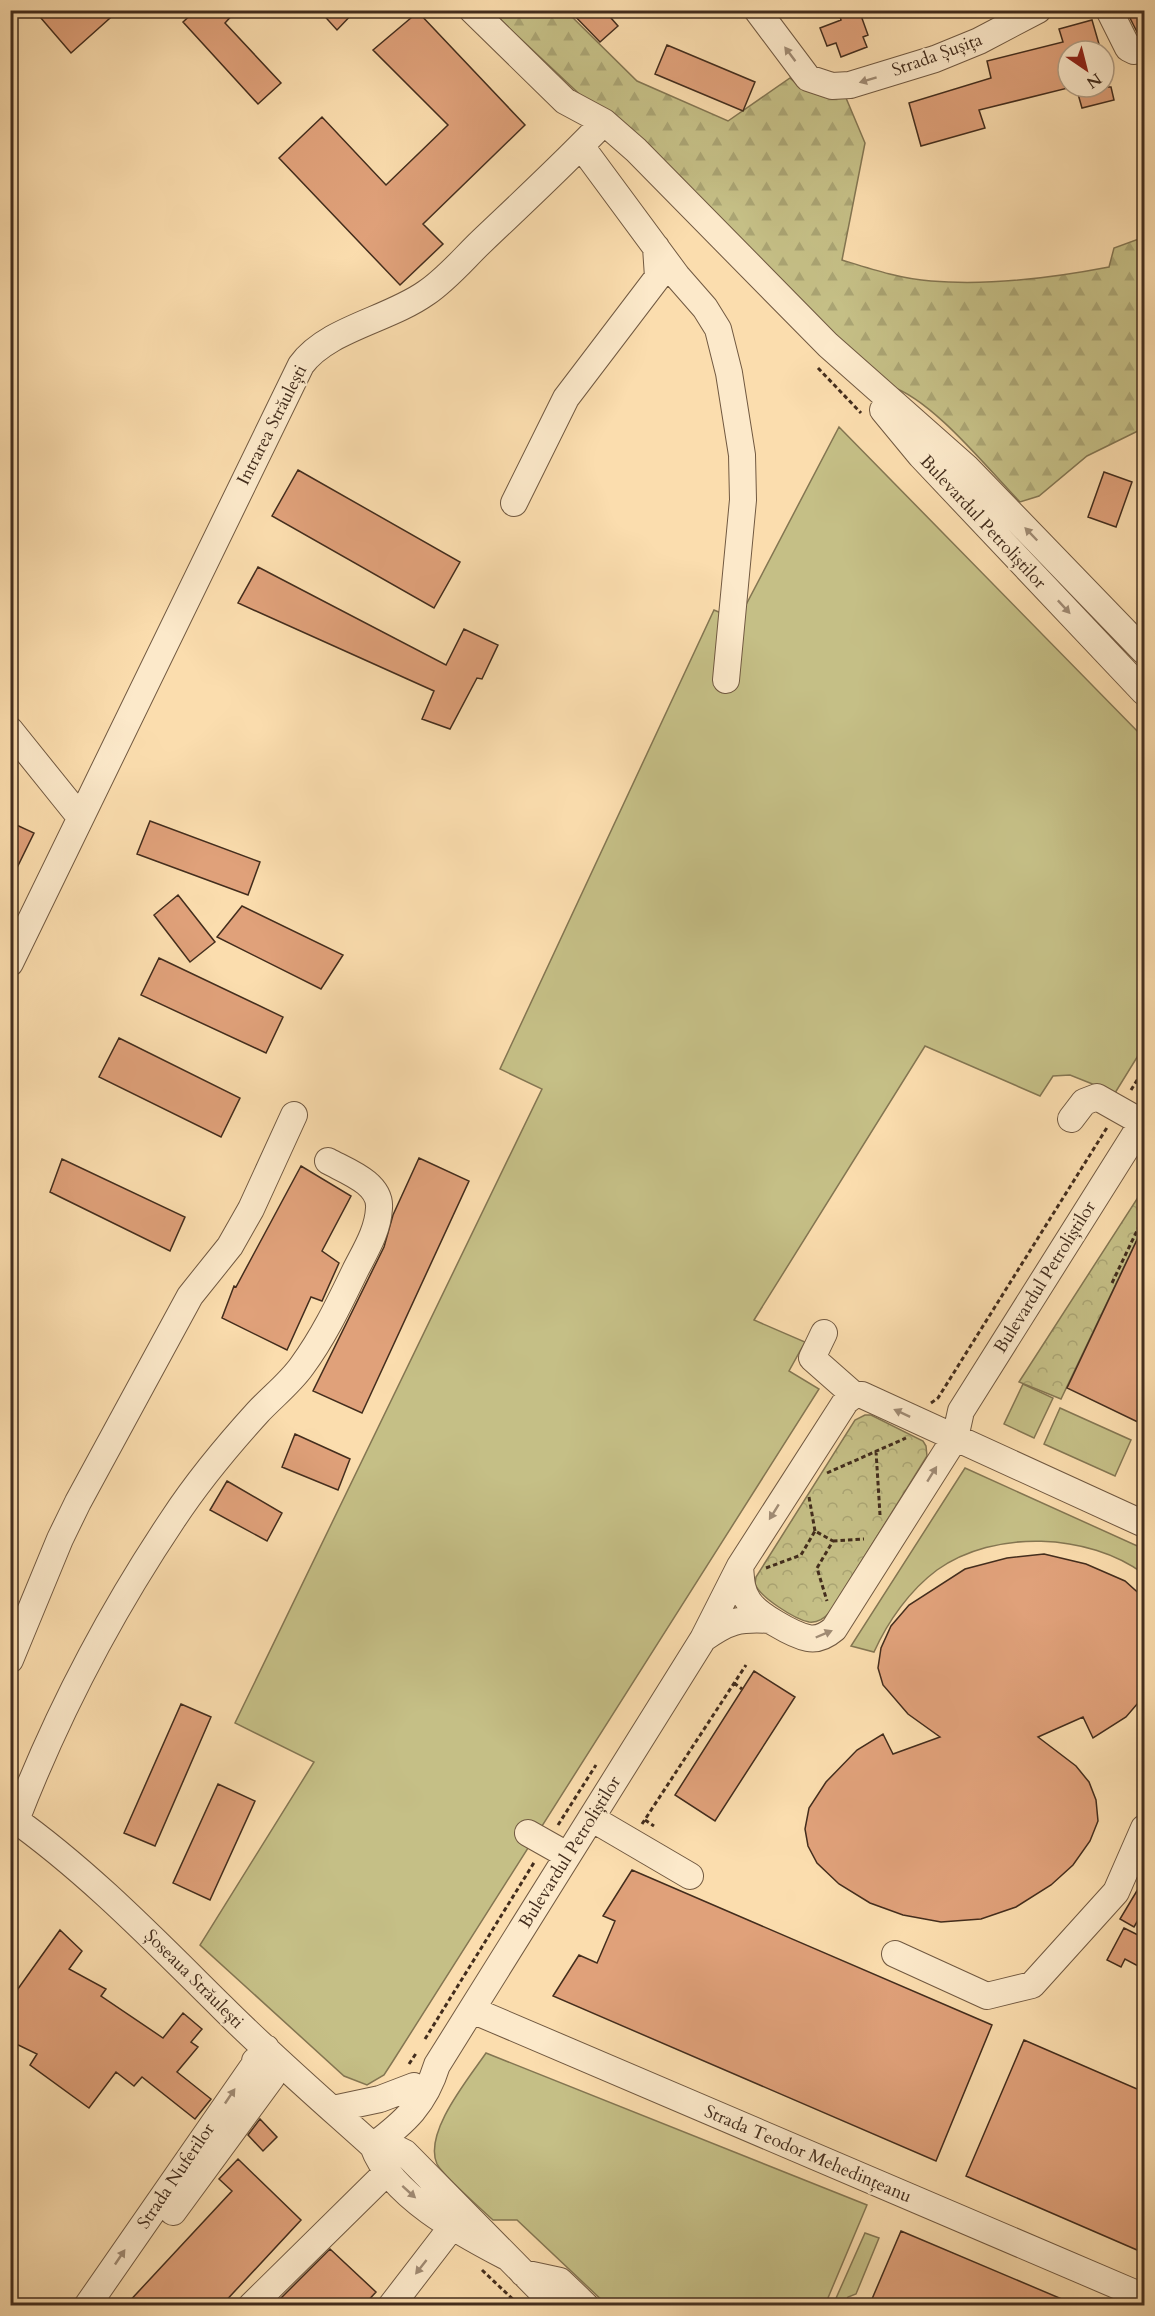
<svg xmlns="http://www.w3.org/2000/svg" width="1155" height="2316" viewBox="0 0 1155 2316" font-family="Cardo,serif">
<defs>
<pattern id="forest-firs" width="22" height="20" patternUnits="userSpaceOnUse" patternTransform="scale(1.5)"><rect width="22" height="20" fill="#c5bf86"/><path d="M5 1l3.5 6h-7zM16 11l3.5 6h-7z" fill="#aaa473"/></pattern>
<pattern id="park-crowns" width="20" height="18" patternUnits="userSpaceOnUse" patternTransform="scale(1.5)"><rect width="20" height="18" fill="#c5bf86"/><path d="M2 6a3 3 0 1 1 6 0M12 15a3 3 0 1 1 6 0" fill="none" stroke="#aaa473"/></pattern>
</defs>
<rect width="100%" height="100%" fill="#fbddae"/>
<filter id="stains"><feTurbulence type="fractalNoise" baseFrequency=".00333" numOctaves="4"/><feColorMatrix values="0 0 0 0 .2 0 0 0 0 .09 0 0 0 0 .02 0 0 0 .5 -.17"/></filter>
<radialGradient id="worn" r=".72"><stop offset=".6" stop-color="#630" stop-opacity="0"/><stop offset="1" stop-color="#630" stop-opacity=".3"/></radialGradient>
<path fill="#c5bf86" stroke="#847652" stroke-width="1.5" d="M839,427L1144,738V1046L1115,1093L1070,1075L1053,1076L1040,1096L925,1046L754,1320L805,1342L789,1371L819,1389L393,2061L384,2075L367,2085L344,2076L200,1945L314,1762L235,1723L542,1089L500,1069L714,610L738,620Z
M1023,1384L1053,1398L1034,1438L1004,1424Z
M1060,1408L1131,1440L1115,1476L1044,1444Z
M965,1468L1144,1549V1574C1088,1533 995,1529 937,1570C910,1590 888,1621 874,1652L851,1646Z
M486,2053L867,2205L825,2305H607L517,2220H493C482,2210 442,2174 437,2164C423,2133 469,2078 486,2053Z
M865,2233L879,2238L856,2294L848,2297L844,2305H833Z"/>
<path fill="url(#forest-firs)" stroke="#847652" stroke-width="1.5" d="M491,11H566L637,81L728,121L790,78C807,95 823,96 846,98L865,143L842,260C871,269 901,279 931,281C990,286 1052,278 1109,267L1114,248L1144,237V428L1087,456L1039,496L1020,502C987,468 933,400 890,386Z"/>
<path fill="url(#park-crowns)" stroke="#847652" stroke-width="1.5" d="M1144,1188V1225L1061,1399L1019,1382Z
M865,1415H871L923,1441L926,1446L927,1456L830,1612C824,1619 818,1623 809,1622C794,1619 760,1597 755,1584L756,1577L855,1420Z"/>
<path fill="#e0a17a" stroke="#432d1d" stroke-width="1.5" d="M34,10H119L71,53Z
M196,10H237L225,23L281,83L258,104L183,22Z
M319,10H356L337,30Z
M569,10H604L618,26L600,42Z
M838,10H859L868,35L863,37L867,47L841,57L836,43L827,46L820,28L841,20Z
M1126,10H1144V27L1137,32Z
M418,12L525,125L423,224L443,244L400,285L279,158L322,117L386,185L448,125L373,50Z
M1092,20L1101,51H1068V88L979,110L985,128L921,146L909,103L991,78L987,61L1063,42L1059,29Z
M667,45L755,82L743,111L655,74Z
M1076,87H1111L1114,100L1082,108Z
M298,470L460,562L434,608L272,516Z
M1104,472L1132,482L1116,527L1088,517Z
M258,567L446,665L464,629L498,645L482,679L477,678L450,729L422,719L434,691L238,603Z
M150,821L260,862L248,895L137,854Z
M10,822L34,833L10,882Z
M178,895L215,942L190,962L154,915Z
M242,906L343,955L321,989L217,937Z
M159,958L283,1017L266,1053L141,995Z
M119,1038L240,1098L221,1137L99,1077Z
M419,1158L469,1181L362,1413L313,1391L384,1247L393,1215Z
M62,1159L185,1217L170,1251L50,1192Z
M301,1166L351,1196L322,1251L339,1263L322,1301L311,1297L287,1350L222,1318L234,1286L236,1287Z
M1144,1225V1425L1067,1388Z
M295,1434L350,1459L338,1490L282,1467Z
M227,1481L282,1513L267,1541L210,1510Z
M1044,1554L1086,1564L1125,1581L1144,1598V1696L1126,1717L1093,1738L1083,1717L1038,1737L1076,1766L1089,1782L1096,1800L1098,1821L1090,1841L1073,1865L1051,1885L1016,1907L981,1919L941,1922L903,1915L870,1903L839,1884L817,1863L808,1846L805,1829L809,1808L826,1782L857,1750L883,1734L893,1754L940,1737L908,1714L883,1685L878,1668L881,1648L891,1626L909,1605L965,1569L1007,1558Z
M754,1671L795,1697L715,1821L675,1795Z
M181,1704L211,1717L155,1846L124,1833Z
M218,1784L255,1801L210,1900L173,1883Z
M632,1870L992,2025L936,2161L553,1996L579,1955L597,1963L615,1921L603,1916Z
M1144,1879V1910L1134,1927L1120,1919Z
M1124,1928L1144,1938V1954L1138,1966L1125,1959L1121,1967L1107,1960Z
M60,1930L82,1951L69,1969L106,1989L101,1996L163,2038L183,2013L202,2029L191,2042L198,2047L177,2072L211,2099L195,2119L142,2077L134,2086L116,2072L89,2108L30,2065L37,2054L10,2041V2000Z
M1024,2040L1144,2092V2253L966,2176Z
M260,2119L277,2137L263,2151L248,2135Z
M238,2159L301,2220L221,2306H125L232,2191L219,2179Z
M901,2231L1076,2305V2306H869Z
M330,2249L376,2292L363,2306H273Z"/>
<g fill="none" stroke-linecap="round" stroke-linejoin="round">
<g stroke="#715941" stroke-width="28">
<path id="minor" d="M472,10L565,101L604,122L636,150L828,345L967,468L1144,651
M757,10L808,78L832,86L850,85L935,59L979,41L1038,10
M1109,10L1128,48L1134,51L1144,47
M581,146L677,276L705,308L718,329L729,373L742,455L743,500L726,680
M883,410L921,456L1144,692
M514,503L566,398L658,277L656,247
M10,730L80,817
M10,963L301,365C327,329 388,320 426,293C447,279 465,257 483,240C524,201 565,163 604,122
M1071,1119L1084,1102L1097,1097L1143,1123
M824,1333L812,1358L854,1395
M740,1566C741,1579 741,1591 749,1602C758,1615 793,1635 808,1638C818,1640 827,1635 834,1629L955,1438L961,1411L1144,1120
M703,1639C728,1621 739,1618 770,1620
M10,1660L60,1539L78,1502L190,1296L230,1246L251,1209L294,1115
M10,1816C89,1872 155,1941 223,2008C271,2056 323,2101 373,2146C391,2196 461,2233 505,2256
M591,1818L690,1876
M16,1820C57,1714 110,1613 173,1519C198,1481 228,1445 258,1412C272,1397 290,1383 302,1366C324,1336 339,1304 355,1271C365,1251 378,1231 379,1208C381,1183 346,1171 328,1161
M528,1833L567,1855
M895,1954L987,1996L1032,1985L1116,1892L1144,1828
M472,2010L1144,2297
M333,2109L380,2099L414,2086
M373,2146C405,2122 425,2104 437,2065L703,1639L740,1566L846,1401L854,1395H862L1144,1524
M373,2146H391L405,2153L556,2306
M173,2212L272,2077L255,2061
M523,2273L560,2281L586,2306
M87,2306L266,2048
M251,2306L387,2172
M391,2306L451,2228"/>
</g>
<path stroke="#432d1d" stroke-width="3" stroke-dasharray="4.5 3" stroke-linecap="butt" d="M818,368L861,413
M1131,1090L1144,1069
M1112,1283L1144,1216
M931,1403L938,1398L1108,1126
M876,1451L880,1515
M827,1473L906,1438
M809,1497L815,1531
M833,1541L864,1539
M766,1568L801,1555L815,1531L833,1541L817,1568L827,1601
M734,1683L742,1689
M645,1820L654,1826
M642,1824L746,1665
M558,1825L596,1765
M425,2039L535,1861
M409,2064L417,2052
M482,2270L520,2306"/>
<use href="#minor" stroke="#fce9ca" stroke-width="26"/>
</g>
<defs><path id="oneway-solid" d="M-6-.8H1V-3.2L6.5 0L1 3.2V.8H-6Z" transform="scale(1.5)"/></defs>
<g fill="#a08b74">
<use href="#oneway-solid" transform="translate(790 54) rotate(-127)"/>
<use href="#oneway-solid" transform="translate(868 80) rotate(163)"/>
<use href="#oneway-solid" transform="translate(1031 534) rotate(-134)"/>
<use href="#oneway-solid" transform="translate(1064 607) rotate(47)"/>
<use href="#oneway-solid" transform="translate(902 1413) rotate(-155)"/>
<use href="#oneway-solid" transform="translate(932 1474) rotate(-58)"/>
<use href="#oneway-solid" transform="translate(774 1512) rotate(122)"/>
<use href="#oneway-solid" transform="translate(824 1634) rotate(-23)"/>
<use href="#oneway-solid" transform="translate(230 2096) rotate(-56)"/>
<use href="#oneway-solid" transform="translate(409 2192) rotate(42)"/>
<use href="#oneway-solid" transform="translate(120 2257) rotate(-56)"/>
<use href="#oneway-solid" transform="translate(421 2267) rotate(128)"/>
</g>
<g text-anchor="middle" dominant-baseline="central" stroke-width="4.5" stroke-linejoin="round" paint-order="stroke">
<g font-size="18" fill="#432d1d" stroke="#fce9ca">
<text transform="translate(937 55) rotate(-20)">Strada Șușița</text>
<text transform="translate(272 425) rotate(-63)">Intrarea Străulești</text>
<text transform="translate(983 522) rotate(47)">Bulevardul Petroliștilor</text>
<text transform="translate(1045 1277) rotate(-58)">Bulevardul Petroliștilor</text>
<text transform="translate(570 1852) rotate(-58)">Bulevardul Petroliștilor</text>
<text transform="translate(194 1979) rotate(45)">Șoseaua Străulești</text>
<text transform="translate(808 2154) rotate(23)">Strada Teodor Mehedințeanu</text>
<text transform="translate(176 2176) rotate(-56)">Strada Nuferilor</text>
</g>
</g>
<rect width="1155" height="2316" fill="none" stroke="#fbddae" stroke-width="36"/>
<rect x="12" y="12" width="1131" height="2292" fill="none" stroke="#432d1d" stroke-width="3"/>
<rect x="18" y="18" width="1119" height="2280" fill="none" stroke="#432d1d" stroke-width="1.5"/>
<g transform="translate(1086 69) rotate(145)"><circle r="28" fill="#fce9ca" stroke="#b29e85" stroke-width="1.5"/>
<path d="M0-4.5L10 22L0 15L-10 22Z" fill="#8f2418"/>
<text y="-9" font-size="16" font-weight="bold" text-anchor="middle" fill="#432d1d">N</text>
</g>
<rect width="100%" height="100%" filter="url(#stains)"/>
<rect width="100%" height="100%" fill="url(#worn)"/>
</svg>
